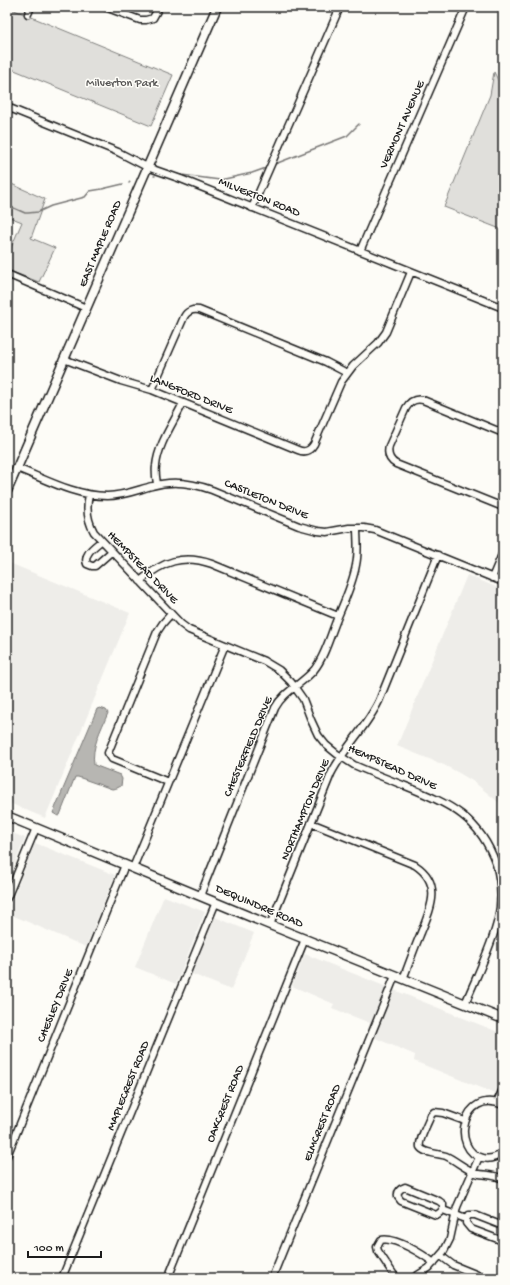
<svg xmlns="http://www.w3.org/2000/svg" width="510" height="1285" viewBox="0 0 510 1285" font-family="'Gochi Hand',sans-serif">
<rect width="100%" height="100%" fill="#fdfcf7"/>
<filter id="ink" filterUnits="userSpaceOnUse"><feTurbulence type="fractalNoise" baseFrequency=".025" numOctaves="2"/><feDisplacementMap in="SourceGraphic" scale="8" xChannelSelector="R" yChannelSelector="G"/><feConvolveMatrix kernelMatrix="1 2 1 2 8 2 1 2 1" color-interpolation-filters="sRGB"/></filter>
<g filter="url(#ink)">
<path fill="#eeede9" d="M7,562L130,613L45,818L7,802Z
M467,575L503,590V806L474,782L459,773L444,765L397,746Z
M7,831L25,838L7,884Z
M35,843L115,875L86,947L7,913Z
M164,896L205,912L176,984L135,967Z
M215,917L254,933L231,990L192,974Z
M305,954L503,1034V1097L414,1061L415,1055L366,1034L370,1023L332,1008L334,1004L292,986Z"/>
<path fill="#e0dfdb" stroke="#7e7e7c" d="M7,7L173,75L151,126L7,67Z
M494,72L503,90V230L444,207L490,95Z
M7,182L45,199L31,238L55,248L39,282L7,270V257L22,222L7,216Z"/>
<path fill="#b7b6b2" stroke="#797876" d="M100,708L106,710L108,713C101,730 91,747 94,765L120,775L122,779L121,786L117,788L112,789L78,777H75L60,815L58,816L53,813L97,709Z"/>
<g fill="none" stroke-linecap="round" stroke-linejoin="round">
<path stroke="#797876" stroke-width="1.5" d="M275,164L347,136L359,124
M174,174L220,180L252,173L266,168
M154,176H155
M129,183L130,182
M7,205L25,213H28L38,212L51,206L85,197L90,191L102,189L123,184"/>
<g stroke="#1c1c1c" stroke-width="9">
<path id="minor" d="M105,7L140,20H146L153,18L159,7
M28,14L31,7
M7,107L118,152L147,167L181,179L503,308
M252,208L340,7
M360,251L466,7
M7,274L86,308
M64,359L121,381L152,390L298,450C305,453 310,451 314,444L341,382L353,366L378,343L386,332L411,272
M152,390L184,317C187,311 193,309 199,310L326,362L347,373
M503,433L423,400C415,398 410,401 406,408L389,446C387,454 389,460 396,464L503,507
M17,468C45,479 75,496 107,496C123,496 137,490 152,486C171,480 193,483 212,490L299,526L318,531L327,532L349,528H364L375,530L503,582
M157,484C156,478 155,472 156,466C158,444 174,422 183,403
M89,495C86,508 87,520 94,532L181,624L189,630L264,661L279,670L291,682L303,699L311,720L318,735L326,745L337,754L354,765C372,773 390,780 408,787C450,804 480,818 496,864C501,882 502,901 498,919C492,946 476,977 465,1004
M101,541C94,547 83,554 87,564L92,566H95L111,552
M492,578L503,552
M140,581C163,561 183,554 212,564L338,616
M168,782L112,759L108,753L157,632L163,623L171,614
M311,823L415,865C444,884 430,910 420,935C414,949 409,964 403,979
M133,868L225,645
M200,896L275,708C284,691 302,684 314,670C325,656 330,636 337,619C344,602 353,583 356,565C359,552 357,540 357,528
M7,898L36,828
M270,925L331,774C344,748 366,728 379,701L438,555
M497,1102L503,1089
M503,1105C462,1087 450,1151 483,1158C490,1160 497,1157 503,1153
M465,1121L443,1113L434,1112L431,1115C429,1121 418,1141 420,1147C423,1153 440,1154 446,1156C457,1161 467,1171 479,1174C487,1175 495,1175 503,1179
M7,1156L125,865
M405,1187L439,1201L443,1204V1210L438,1214L436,1215L401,1201L398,1197C397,1192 399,1189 405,1187Z
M443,1210L466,1219
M503,1226L475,1215H469L466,1219V1223L471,1229L503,1241
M441,1256L453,1265L485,1278
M62,1278L216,902
M168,1278L305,939
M272,1278L395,976
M396,1278L378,1251L377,1247L381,1240C394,1236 424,1255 434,1263
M413,1278L429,1268L444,1251L450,1239L457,1207L479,1157"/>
</g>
<g stroke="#1c1c1c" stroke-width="11">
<path id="secondary" d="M7,491L217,7
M7,816L270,925L503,1019"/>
</g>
<use href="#minor" stroke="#fdfcf7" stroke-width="6"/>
<use href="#secondary" stroke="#fdfcf7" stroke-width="8"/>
</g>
</g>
<g text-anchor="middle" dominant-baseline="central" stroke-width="3" stroke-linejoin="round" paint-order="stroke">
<g font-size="12" fill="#575655" stroke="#fdfcf7">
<text x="122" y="84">Milverton Park</text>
</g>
<g font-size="12" fill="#1c1c1c" stroke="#fdfcf7">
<text transform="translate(403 125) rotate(-66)">VERMONT AVENUE</text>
<text transform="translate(259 198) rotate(22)">MILVERTON ROAD</text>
<text transform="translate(101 244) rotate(-67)">EAST MAPLE ROAD</text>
<text transform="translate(191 395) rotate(22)">LANGFORD DRIVE</text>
<text transform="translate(266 500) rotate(22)">CASTLETON DRIVE</text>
<text transform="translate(142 568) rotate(46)">HEMPSTEAD DRIVE</text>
<text transform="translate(249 747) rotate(-67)">CHESTERFIELD DRIVE</text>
<text transform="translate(392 768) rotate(24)">HEMPSTEAD DRIVE</text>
<text transform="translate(306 810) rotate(-67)">NORTHAMPTON DRIVE</text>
<text transform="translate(259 907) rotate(23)">DEQUINDRE ROAD</text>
<text transform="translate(56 1006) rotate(-68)">CHESLEY DRIVE</text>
<text transform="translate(129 1086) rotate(-68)">MAPLECREST ROAD</text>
<text transform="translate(226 1104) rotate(-68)">OAKCREST ROAD</text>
<text transform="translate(323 1123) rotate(-68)">ELMCREST ROAD</text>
</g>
</g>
<rect width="510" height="1285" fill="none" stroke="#fdfcf7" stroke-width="24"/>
<rect x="12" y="12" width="486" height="1261" fill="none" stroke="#1c1c1c" stroke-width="1.5" filter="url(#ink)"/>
<path d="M28 1251v6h73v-6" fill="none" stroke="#1c1c1c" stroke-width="2"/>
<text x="34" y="1251" font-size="12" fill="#1c1c1c" stroke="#fdfcf7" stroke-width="3" paint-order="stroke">100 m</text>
</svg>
